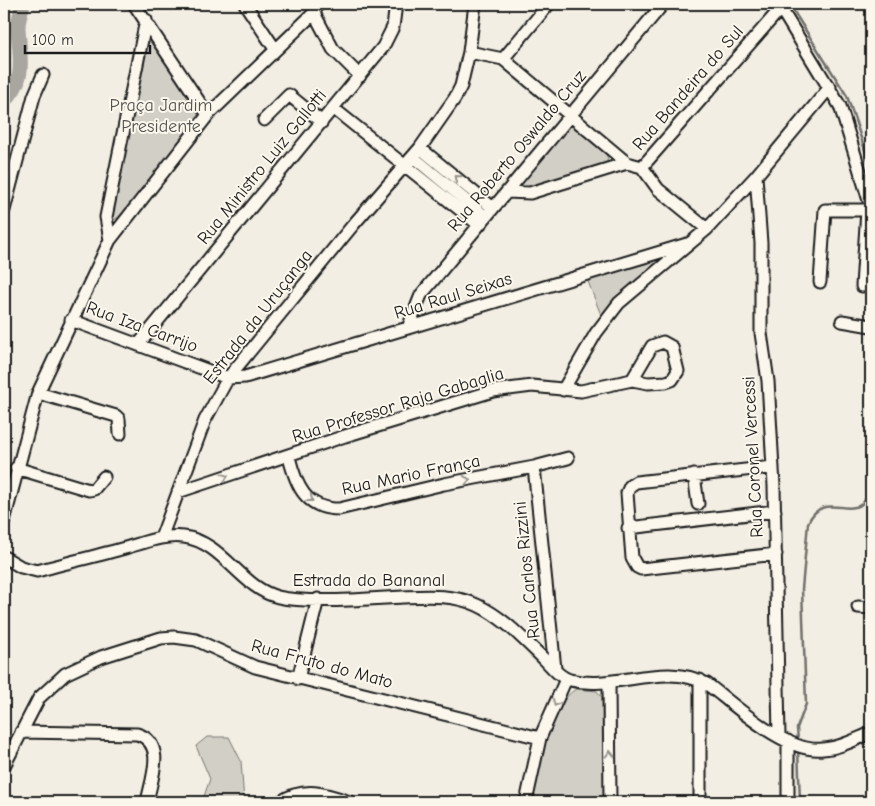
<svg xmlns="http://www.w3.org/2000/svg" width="875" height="806" viewBox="0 0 875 806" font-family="'Comic Neue',sans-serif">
<rect width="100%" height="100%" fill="#f2eee4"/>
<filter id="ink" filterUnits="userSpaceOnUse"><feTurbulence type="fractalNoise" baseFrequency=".02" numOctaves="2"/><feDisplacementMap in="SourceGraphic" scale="10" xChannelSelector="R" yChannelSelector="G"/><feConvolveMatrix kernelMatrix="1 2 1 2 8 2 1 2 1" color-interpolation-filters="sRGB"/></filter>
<g filter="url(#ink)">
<path fill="#d2cfc6" stroke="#777671" d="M145,39L150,41L197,108L198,115L189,132L119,217L112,221L108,215Z
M568,123L606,154L608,159L606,164L529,190L521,187L522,180Z
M660,260L601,315L587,279Z
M576,689L597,691L602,697L604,802H531C537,774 550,703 576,689Z
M207,737H229L241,761L244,802H202L210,779L196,746Z"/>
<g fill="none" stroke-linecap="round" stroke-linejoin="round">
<path stroke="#716f6b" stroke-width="2.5" d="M789,4L847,96L871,168
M798,741L797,728L806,704L802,589L808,523C826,483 863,535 871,482
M798,749L800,802"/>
<path stroke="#a9a6a0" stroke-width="15" d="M4,101C28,80 19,55 18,27C18,20 21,11 23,4"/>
<g stroke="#1c1c1c" stroke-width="15">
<path id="minor" d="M134,4L208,115
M245,4L275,49
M778,4L840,106L871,207
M314,13L333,49L360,76
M469,52L503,59L627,163L642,167L658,189L707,229
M503,59L549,4
M333,108L479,225
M264,120L289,95L322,122
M420,148L493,208
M413,157L486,217
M642,167L781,8
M756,176L761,243V333L768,381L774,486L779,736
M507,192L530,193L627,163
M4,210L34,96L43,75
M110,240L106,217L146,20
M820,282L825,210H871
M862,286L867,210
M71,320L228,378L245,377L687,244
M842,321L871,326
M408,328L421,295L663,4
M138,345L383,47L393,27L396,4
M563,390L596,333L619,303L707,229L756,176L830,87
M38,393L116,416L119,419L120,434
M289,457C296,485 305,509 339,509L444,484L534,467L568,458
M534,467L555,669
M773,467L636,482L630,486L627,493L632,558L637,567L641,569L776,554
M16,468L89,490L94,489L104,477
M694,475L698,504
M178,492L345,436L493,391L532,386L581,391L632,380L648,383L666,382L672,380L678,371L672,347L663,342L652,346L632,380
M4,521L38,393L110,240L208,115L314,13L318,4
M628,528L775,511
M161,538L205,420L228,378L353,225L420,148L455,98L461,86L469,52L475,4
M4,557L21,567L37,571C66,563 96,556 125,548C143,543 165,534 184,537C223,542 241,588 278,597C309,604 369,599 402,597C428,596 453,594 477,605C503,617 523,639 544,659C551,666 560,678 570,680C616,691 663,661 707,684C735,705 786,754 823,749C840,748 856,739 871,733
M858,607L871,608
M298,679L318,599
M700,680V802
M609,682L610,802
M21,732L137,734C167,743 151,780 147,802
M788,741V802
M4,766L39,698L65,674L101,657L161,638L174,637L196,640L255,667L540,738
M280,802C304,786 325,793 350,802
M526,802L540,738L566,679"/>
</g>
<use href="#minor" stroke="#fbf7ec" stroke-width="11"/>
</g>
<defs><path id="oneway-chevron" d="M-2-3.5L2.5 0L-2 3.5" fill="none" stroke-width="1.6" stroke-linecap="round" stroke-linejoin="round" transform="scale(1.25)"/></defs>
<g stroke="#97948e">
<use href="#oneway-chevron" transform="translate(457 178) rotate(-140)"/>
<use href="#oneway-chevron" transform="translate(225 477) rotate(-18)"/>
<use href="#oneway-chevron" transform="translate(467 480) rotate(-11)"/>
<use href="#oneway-chevron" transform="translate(310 499) rotate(38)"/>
<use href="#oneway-chevron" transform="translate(556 703) rotate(115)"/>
<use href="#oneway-chevron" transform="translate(610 754) rotate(-91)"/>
</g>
</g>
<g text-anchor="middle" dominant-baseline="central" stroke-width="4" stroke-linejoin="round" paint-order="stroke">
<g font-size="18" fill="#1c1c1c" stroke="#fbf7ec">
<text transform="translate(688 88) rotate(-49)">Rua Bandeira do Sul</text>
<text transform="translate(517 151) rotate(-50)">Rua Roberto Oswaldo Cruz</text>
<text transform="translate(262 167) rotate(-51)">Rua Ministro Luiz Gallotti</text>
<text transform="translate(453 296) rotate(-17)">Rua Raul Seixas</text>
<text transform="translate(258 317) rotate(-52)">Estrada da Uruçanga</text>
<text transform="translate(142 327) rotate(20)">Rua Iza Carrijo</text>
<text transform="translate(398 405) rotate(-17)">Rua Professor Raja Gabaglia</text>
<text transform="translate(753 457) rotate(-93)">Rua Coronel Vercessi</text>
<text transform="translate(411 475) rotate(-12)">Rua Mario França</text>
<text transform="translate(527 570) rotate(-96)">Rua Carlos Rizzini</text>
<text x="369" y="580">Estrada do Bananal</text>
<text transform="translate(322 664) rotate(15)">Rua Fruto do Mato</text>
</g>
<g font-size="18" fill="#53524f" stroke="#fbf7ec">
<text x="161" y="105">Praça Jardim<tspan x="161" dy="21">Presidente</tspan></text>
</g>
</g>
<rect width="875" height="806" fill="none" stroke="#fbf7ec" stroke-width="20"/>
<rect x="10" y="10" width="855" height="786" fill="none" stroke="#1c1c1c" stroke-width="2" filter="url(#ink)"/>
<path d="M25 45v8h125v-8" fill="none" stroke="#1c1c1c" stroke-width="2.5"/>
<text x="32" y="45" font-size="15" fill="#1c1c1c" stroke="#fbf7ec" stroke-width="4" paint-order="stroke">100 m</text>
</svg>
